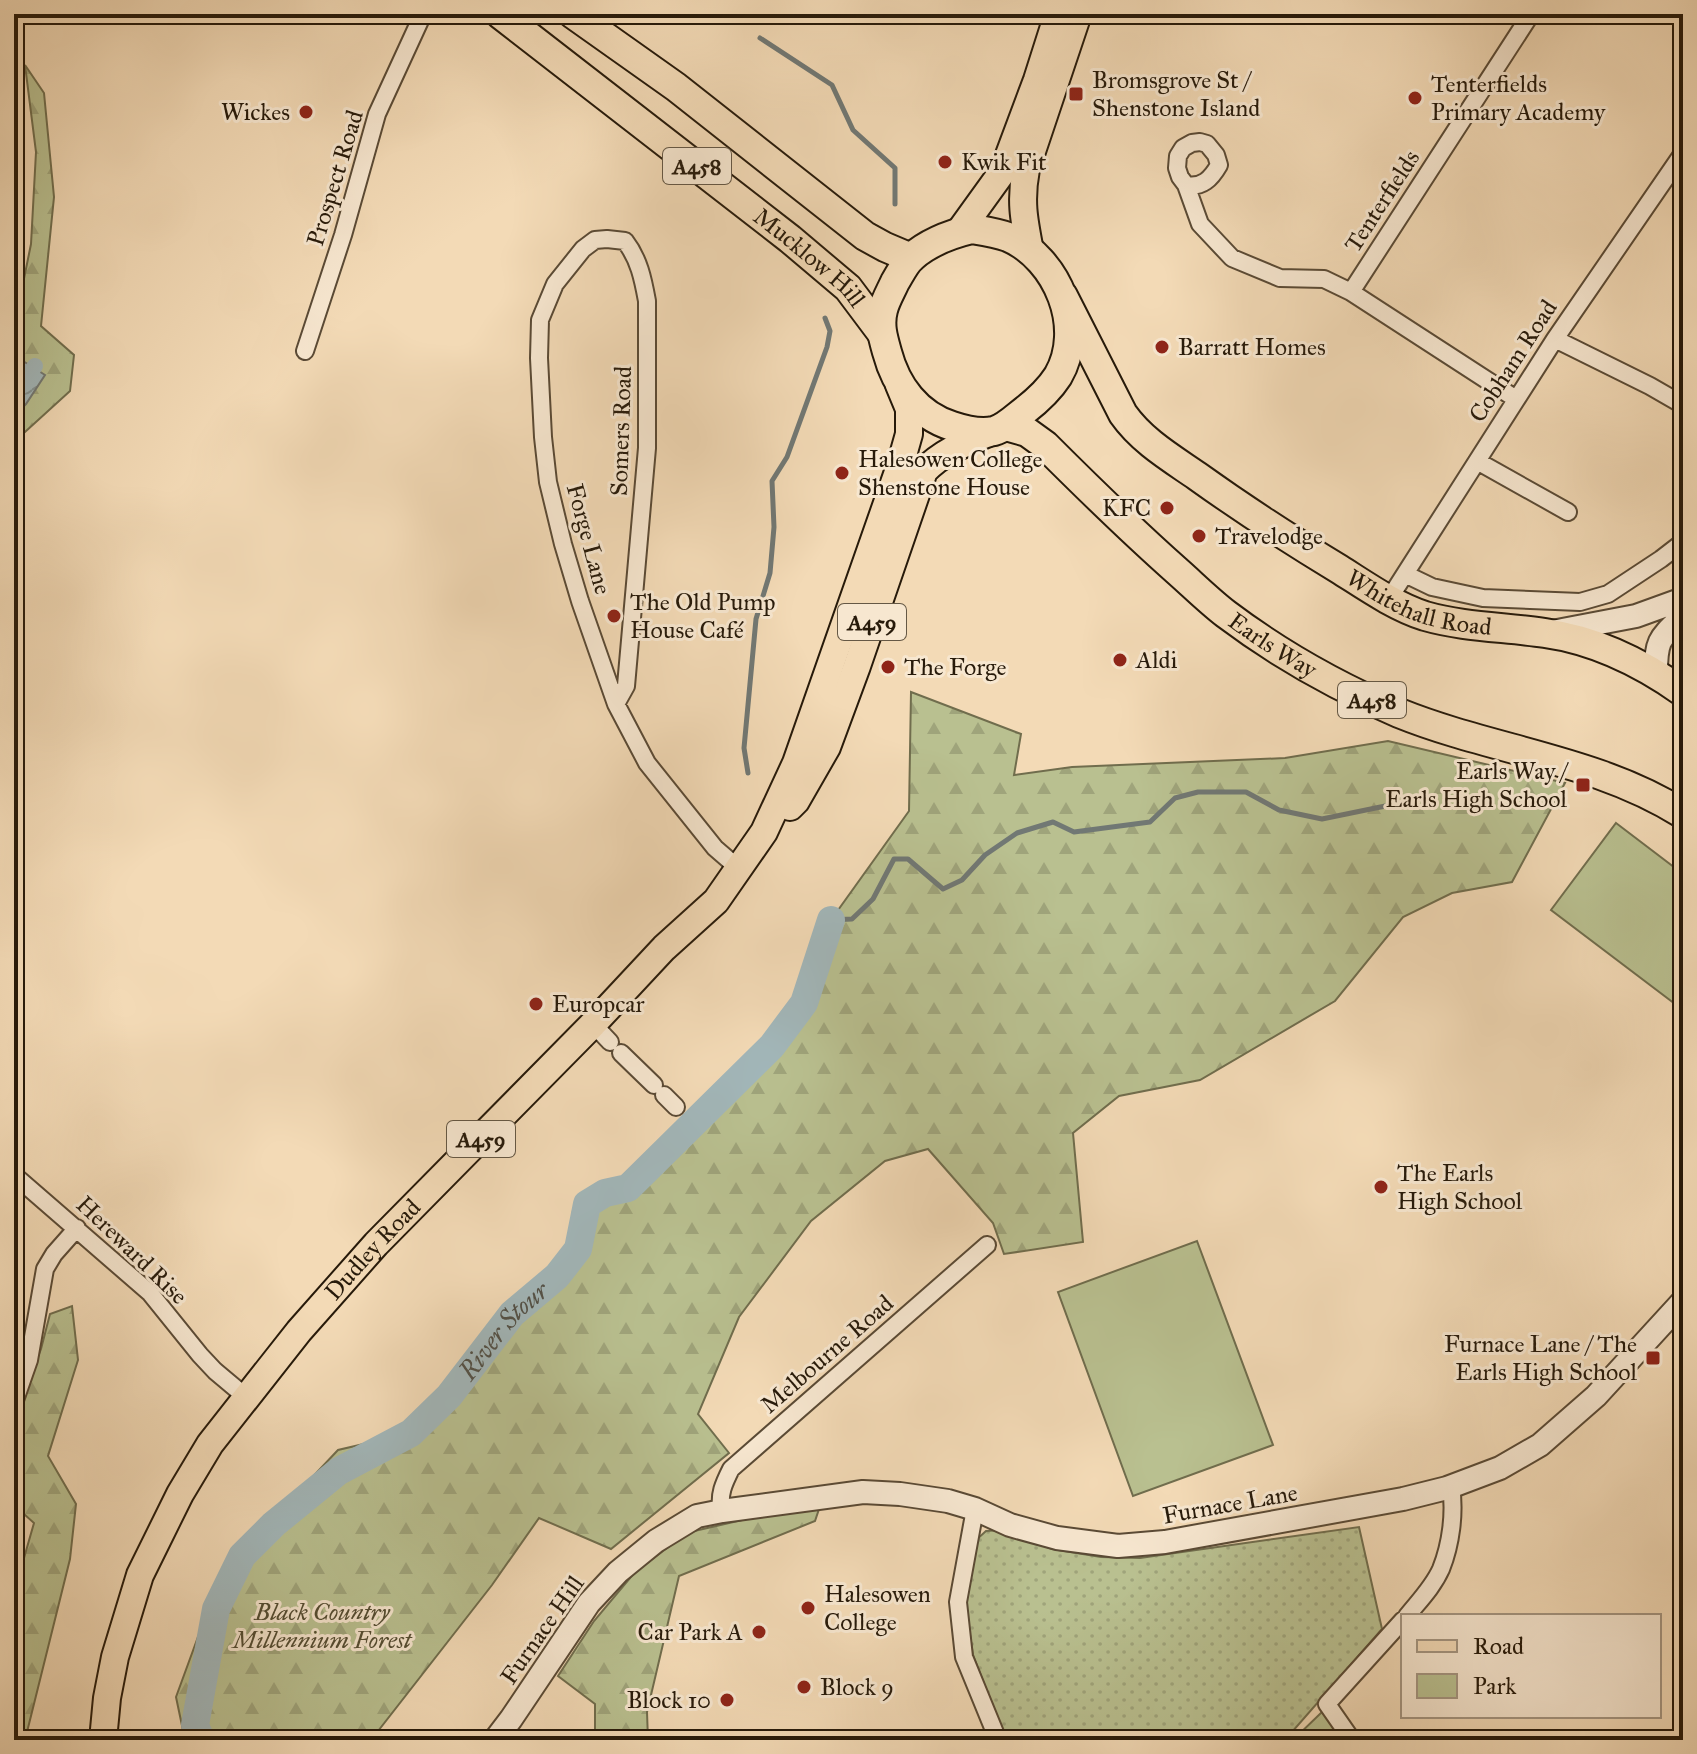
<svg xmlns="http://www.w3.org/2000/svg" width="1697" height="1754" viewBox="0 0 1697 1754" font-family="'IM FELL Great Primer',serif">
<defs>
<pattern id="green-dots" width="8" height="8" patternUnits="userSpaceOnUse" patternTransform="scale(2)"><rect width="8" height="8" fill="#b9c090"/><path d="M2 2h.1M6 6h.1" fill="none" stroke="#9fa47b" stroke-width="1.8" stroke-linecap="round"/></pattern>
<pattern id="forest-firs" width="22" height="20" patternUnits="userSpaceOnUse" patternTransform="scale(2)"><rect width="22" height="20" fill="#b9c090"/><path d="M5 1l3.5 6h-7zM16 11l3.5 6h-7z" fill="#9fa47b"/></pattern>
<pattern id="water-waves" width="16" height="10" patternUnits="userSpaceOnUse" patternTransform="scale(2)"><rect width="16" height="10" fill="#a2b7ba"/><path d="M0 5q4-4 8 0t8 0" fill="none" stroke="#849495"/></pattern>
</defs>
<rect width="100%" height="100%" fill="#f3dab6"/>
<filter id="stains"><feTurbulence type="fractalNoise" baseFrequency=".0025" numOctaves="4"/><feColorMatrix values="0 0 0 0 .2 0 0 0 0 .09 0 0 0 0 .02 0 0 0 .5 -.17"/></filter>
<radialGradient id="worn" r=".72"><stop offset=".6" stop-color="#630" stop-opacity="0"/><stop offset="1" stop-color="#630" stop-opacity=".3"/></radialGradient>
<path fill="url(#green-dots)" stroke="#706d4d" stroke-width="2" d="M1359,1527L1382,1629L1285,1740H1006L973,1655L965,1600L975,1541L986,1531L1002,1530L1052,1549L1101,1557L1140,1558Z"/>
<path fill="url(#forest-firs)" stroke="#706d4d" stroke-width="2" d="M25,65L44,93L54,197L41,326L74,355L70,391L14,442V328L31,244L36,152Z
M911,692L1021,734L1014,775L1072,767L1285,758L1388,741L1565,783L1512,882L1452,893L1403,917L1335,1001L1200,1080L1119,1096L1073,1133L1083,1242L1004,1254L993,1223L928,1149L885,1161L811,1221L739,1317L698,1414L729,1453L611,1549L539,1518L492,1585L371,1740H185L176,1697L221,1574L338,1450L411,1433L449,1396L512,1314L557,1276L578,1250L571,1234L573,1210L626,1178L706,1099L772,1046L804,1003L831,920L909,811Z
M72,1306L78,1360L48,1456L76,1504L70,1559L25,1740H14V1593L34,1523L14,1505V1420L41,1349L50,1314Z
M799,1507L819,1509L815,1521L679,1576L647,1712L648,1740H595V1704L558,1676L594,1621L635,1572L671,1545L690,1532Z"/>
<path fill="#b9c090" stroke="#706d4d" stroke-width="2" d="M1616,823L1683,874V1010L1551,910Z
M1197,1241L1273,1445L1133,1496L1058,1292Z
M1324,1710L1345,1740H1293Z"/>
<path fill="url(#water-waves)" stroke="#717874" stroke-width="2" d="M23,361L45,375L26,404L14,416V374Z"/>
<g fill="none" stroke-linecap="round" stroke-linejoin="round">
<path stroke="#717874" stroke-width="5" d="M760,38L832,85L853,130L895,168V204
M748,773L744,748L756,619L770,573L774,527L772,481L787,457L827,347L830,331L825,318
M831,920L852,919L873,899L894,859H908L943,889L962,880L985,855L1017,833L1053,822L1074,832L1150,822L1175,798L1198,792H1246L1279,810L1322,819L1400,803"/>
<path stroke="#a2b7ba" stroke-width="16" d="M14,395L35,366"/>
<path stroke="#a2b7ba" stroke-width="28" id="s1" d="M201,1740L195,1725L216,1609L242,1556L274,1524L339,1471L411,1433L449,1396L512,1314L557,1276L578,1249L587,1204L605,1193L628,1188L772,1046L804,1003L831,920"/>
<g stroke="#5a4a35" stroke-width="20">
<path id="minor" d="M1186,185C1202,188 1211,179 1219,165L1216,155L1207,144L1200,142L1192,143L1183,148L1178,156L1177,168L1180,177L1186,185L1200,224L1232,258L1280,278L1324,279L1351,292L1516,399
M1351,292L1531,14
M1555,339L1650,386L1683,405
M305,351L343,235L377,114L423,14
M1477,461L1568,512
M1405,574L1432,587L1483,598L1580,602L1608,594L1661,559L1683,542
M1389,599L1555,339L1683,153
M616,704L626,686L647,448V301C643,279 639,259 625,241L607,239L595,240L583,249L555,284L540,320L539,358L543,437L548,482L563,544L580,601L616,704L647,763L715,848L730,861L740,867
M593,1024L610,1042
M621,1053L654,1085
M664,1095L676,1107
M14,1175L150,1293L200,1355L215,1371L246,1397
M14,1403L29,1360L45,1269L54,1254L77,1228
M975,1509L958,1602L964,1657L998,1740
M722,1511C718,1495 724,1483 731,1469L987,1245
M1683,1532V1551
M1407,1616C1419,1601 1433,1587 1441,1569C1451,1544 1455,1513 1451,1486
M1352,1740L1327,1704L1403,1620"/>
</g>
<g stroke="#5a4a35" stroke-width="26">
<path id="tertiary" d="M1552,632L1636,616L1683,599
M1656,673C1656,640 1659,639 1683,616
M495,1740L511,1719L589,1603L618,1572L656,1541L697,1516L722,1511L863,1492L900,1494L948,1501L975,1509L1010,1525L1057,1538L1118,1546L1165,1542L1403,1499L1447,1488L1500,1468L1540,1445L1596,1396L1683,1301"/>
</g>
<g stroke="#271a0a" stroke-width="30">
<g id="primary">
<path d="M959,232L1003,171L1037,80L1058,14"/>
<path d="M1030,251C1024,220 1020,201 1026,169L1078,14"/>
<path d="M790,807L796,801L827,747L857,666L924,471C943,451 968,442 993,431"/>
<path id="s2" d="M103,1740L107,1698L115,1657L140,1575L180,1494L210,1444L299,1331L376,1244L593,1024L664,948L716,901L764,832L796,763L900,466L909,434V409L899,385"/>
</g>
</g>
<g stroke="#271a0a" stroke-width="32">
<g id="trunk">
<path id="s3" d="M500,14L790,239L848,288L881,332"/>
<path d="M573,14L676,87L865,236L885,247L911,258"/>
<path d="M972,229C984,231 997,233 1008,237C1058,259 1086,328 1058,376C1049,390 1037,401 1024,411C1015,418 1005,428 994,431C980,434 964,430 952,426C917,415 896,386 887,352C883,338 879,325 883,310C885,301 891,291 895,282C900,274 905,263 912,257C929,242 951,234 972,229Z"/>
<path id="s4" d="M1063,296L1123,414C1142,441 1171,458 1197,476C1243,509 1291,540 1339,569C1366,586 1394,606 1425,616C1463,627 1505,627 1545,633C1595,640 1642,663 1683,692"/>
<path id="s5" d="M1006,426L1027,432L1045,445C1088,488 1131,530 1176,570C1193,585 1209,601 1226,614C1279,654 1338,687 1399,713C1493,751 1596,759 1683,814"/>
</g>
</g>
<use href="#minor" stroke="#f7e7d0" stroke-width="16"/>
<use href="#tertiary" stroke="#f7e7d0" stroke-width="22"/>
<use href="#primary" stroke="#f3dab6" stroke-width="26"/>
<use href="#trunk" stroke="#f3dab6" stroke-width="28"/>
</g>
<g fill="#8f2418" stroke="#f7e7d0" stroke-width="3">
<rect x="1068" y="86" width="16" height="16" rx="4"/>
<circle cx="1415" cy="98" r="8"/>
<circle cx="306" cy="112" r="8"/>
<circle cx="945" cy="162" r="8"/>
<circle cx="1162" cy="347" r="8"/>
<circle cx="842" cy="473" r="8"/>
<circle cx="1167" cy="508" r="8"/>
<circle cx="1199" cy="536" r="8"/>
<circle cx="614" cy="616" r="8"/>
<circle cx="1120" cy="660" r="8"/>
<circle cx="888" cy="667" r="8"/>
<rect x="1575" y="777" width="16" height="16" rx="4"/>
<circle cx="536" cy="1004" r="8"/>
<circle cx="1381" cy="1187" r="8"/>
<rect x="1645" y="1350" width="16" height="16" rx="4"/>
<circle cx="808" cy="1608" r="8"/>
<circle cx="759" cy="1632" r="8"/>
<circle cx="804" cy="1687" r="8"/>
<circle cx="727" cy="1700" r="8"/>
</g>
<g text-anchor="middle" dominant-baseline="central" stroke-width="6" stroke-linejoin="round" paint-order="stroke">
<g fill="#f7e7d0" stroke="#655845" stroke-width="2">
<rect x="663" y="148" width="68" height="36" rx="6"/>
<rect x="838" y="604" width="68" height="36" rx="6"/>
<rect x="1338" y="682" width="68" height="36" rx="6"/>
<rect x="447" y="1121" width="68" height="36" rx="6"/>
</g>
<g font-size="22" font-weight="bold" fill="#271a0a">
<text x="697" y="166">A458</text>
<text x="872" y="622">A459</text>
<text x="1372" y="700">A458</text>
<text x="481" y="1139">A459</text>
</g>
<g font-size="24" fill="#271a0a" stroke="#f7e7d0" text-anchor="start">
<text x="1092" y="80">Bromsgrove St /<tspan x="1092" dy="28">Shenstone Island</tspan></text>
<text x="1431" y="84">Tenterfields<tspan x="1431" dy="28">Primary Academy</tspan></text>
<text x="290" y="112" text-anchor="end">Wickes</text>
<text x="961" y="162">Kwik Fit</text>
<text x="1178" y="347">Barratt Homes</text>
<text x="858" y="459">Halesowen College<tspan x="858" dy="28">Shenstone House</tspan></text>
<text x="1151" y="508" text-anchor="end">KFC</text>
<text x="1215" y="536">Travelodge</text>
<text x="630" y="602">The Old Pump<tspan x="630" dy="28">House Café</tspan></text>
<text x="1136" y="660">Aldi</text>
<text x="904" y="667">The Forge</text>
<text x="1567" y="771" text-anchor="end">Earls Way /<tspan x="1567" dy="28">Earls High School</tspan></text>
<text x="552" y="1004">Europcar</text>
<text x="1397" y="1173">The Earls<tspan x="1397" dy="28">High School</tspan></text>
<text x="1637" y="1344" text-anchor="end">Furnace Lane / The<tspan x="1637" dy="28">Earls High School</tspan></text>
<text x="824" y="1594">Halesowen<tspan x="824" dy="28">College</tspan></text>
<text x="743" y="1632" text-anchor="end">Car Park A</text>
<text x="820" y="1687">Block 9</text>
<text x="711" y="1700" text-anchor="end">Block 10</text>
</g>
<g font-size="24" fill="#271a0a" stroke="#f7e7d0">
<text transform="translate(335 178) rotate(-73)">Prospect Road</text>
<text transform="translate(1382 201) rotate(-57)">Tenterfields</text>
<text stroke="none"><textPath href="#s3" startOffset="394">Mucklow Hill</textPath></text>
<text transform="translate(1513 361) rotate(-57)">Cobham Road</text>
<text transform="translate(621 431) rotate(-88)">Somers Road</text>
<text transform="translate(589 539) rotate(75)">Forge Lane</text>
<text stroke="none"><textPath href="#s4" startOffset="488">Whitehall Road</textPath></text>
<text stroke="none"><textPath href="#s5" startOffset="348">Earls Way</textPath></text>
<text transform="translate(132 1250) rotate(44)">Hereward Rise</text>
<text stroke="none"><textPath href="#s2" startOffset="572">Dudley Road</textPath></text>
<text transform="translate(827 1354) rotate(-41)">Melbourne Road</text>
<text transform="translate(1230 1504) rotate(-10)">Furnace Lane</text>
<text transform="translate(542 1630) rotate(-55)">Furnace Hill</text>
</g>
<g font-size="24" font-style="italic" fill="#534c32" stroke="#f7e7d0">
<text x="322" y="1612">Black Country<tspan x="322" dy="28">Millennium Forest</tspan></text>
</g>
<g font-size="26" font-style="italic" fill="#525148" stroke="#f7e7d0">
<text stroke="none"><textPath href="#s1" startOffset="542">River Stour</textPath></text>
</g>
</g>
<rect width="1697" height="1754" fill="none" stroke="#f3dab6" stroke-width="48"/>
<rect x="16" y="16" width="1665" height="1722" fill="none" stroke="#271a0a" stroke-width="4"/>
<rect x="24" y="24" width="1649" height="1706" fill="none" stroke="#271a0a" stroke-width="2"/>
<rect x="1401" y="1614" width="260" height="104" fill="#f7e7d0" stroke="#a49581" stroke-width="2"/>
<rect x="1417" y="1640" width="40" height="12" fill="#f3dab6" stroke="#a49581" stroke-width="2"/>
<text x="1473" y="1654" font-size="24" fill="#271a0a">Road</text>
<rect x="1417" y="1674" width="40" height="24" fill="#b9c090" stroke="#a49581" stroke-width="2"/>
<text x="1473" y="1694" font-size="24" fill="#271a0a">Park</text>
<rect width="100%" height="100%" filter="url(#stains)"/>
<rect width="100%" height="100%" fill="url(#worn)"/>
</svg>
